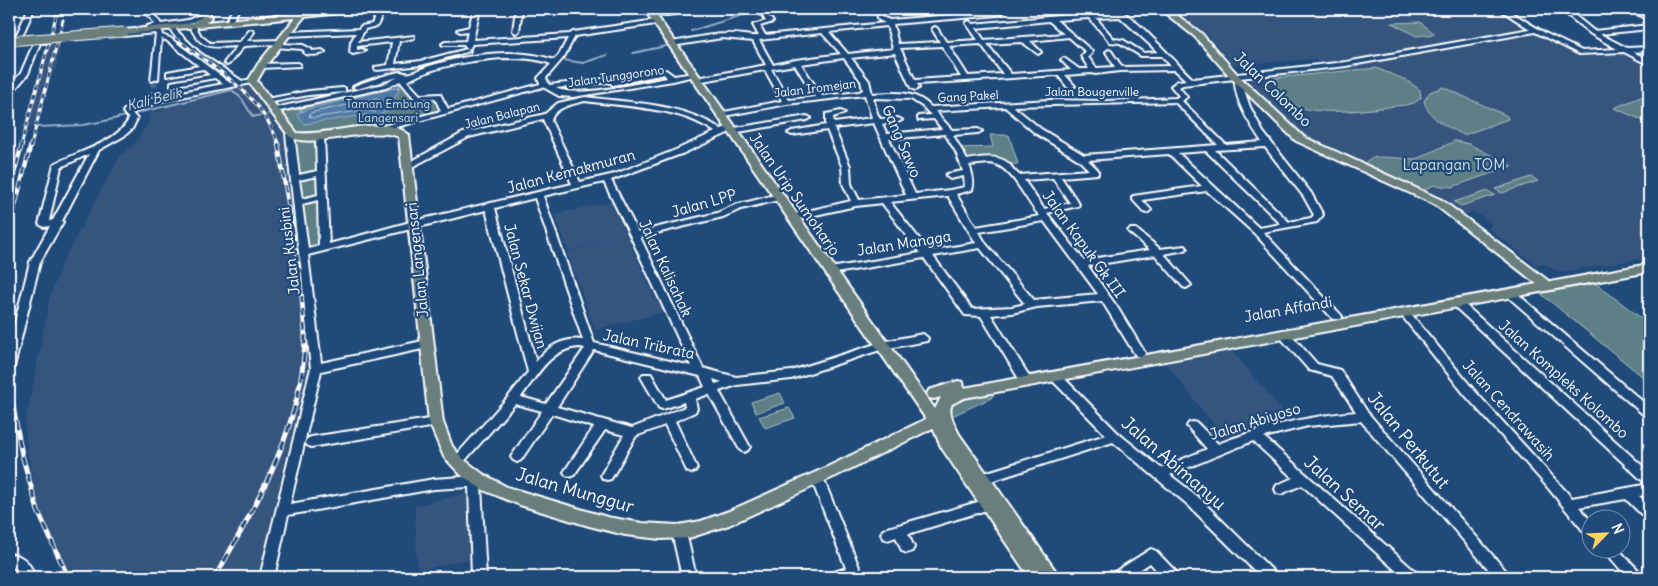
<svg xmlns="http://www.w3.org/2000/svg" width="1658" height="586" viewBox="0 0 1658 586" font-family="Delius,sans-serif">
<rect width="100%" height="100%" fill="#1f4a7a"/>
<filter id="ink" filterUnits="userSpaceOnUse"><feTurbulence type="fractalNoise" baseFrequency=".02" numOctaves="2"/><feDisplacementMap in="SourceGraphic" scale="10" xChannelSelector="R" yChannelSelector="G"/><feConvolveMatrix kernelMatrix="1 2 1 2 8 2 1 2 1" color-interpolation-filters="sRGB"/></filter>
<g filter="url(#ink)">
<path fill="#35557f" d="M1173,9H1500L1541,34L1579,54L1649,50V257L1559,273L1545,264L1536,265L1488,228L1492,225L1480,215L1473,212L1464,215L1430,194L1306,139L1249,83L1252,79L1260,76L1326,69L1314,59L1234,65L1206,34Z
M64,40V43L60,44L57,67L52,74L38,126L23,129L47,42Z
M252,85L273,111L287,134L311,338L309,371L299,440L278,525L261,577H64L47,540L28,455L25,425L50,296L63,261L120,156L136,142L149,121V113L165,109V104Z
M611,202L656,301L662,300L667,311L595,330L567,252L618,239L568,251L555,214Z
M1229,347L1292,422L1225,439L1163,360Z
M473,491L477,557L417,571L415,506Z"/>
<path fill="#5c8085" stroke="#aec0c2" d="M1420,22L1435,34L1416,36L1392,23Z
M1376,68L1406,80L1420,90L1421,98L1414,103L1405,105C1375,108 1288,125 1275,87L1278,81L1274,78Z
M406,81L424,98L438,95L446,112L395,130L321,137L290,132L280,113L394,88Z
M1443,87L1507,116L1508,119L1464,135C1448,127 1429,120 1424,101L1430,92Z
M1641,97L1649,100V123L1614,108Z
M990,135H1009L1018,164L1000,165L998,160L965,163L958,148L993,147Z
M294,139L317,140L320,172L298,177Z
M1455,141L1469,144L1512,166L1452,187L1434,185L1423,191L1363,164L1371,158L1379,157L1416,159Z
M320,174L321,197L302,202L298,180Z
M1531,177L1538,181L1502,193L1495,189Z
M1488,191L1495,195L1461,206L1454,202Z
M320,200L325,242L308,246L302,204Z
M1595,283L1649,324V382L1540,293Z
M998,390L991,398L950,417L948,401Z
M780,393L785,403L756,413L751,402Z
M789,408L795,418L765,428L759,417Z"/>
<path fill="#507aa5" stroke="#96afc9" d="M395,88H400L395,97L384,104V107L397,108L384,112L377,118L366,115L304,124L297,114L308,109Z"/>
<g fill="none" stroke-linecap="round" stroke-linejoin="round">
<path stroke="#b9cadb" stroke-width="1" d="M377,99L380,101V108L375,112L366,110L312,118L309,116L311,113Z"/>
<path stroke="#96afc9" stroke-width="2" d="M691,31L762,9
M633,53L666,46
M536,56L583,63L607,55
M398,88L402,80
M293,108L303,111
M268,114L274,112
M38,127L83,125L105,121L232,90L242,99L253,117L261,115
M9,133L13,132"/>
<path stroke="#41658e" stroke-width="7" stroke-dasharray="7 4" stroke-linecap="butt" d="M131,108L154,93V79"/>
<g stroke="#fff" stroke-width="4">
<path id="minor" d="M28,9H34L22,36L9,43V38L17,34Z
M139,9C149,8 155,15 161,24L188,20L202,14L205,16L189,24L149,29L146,27L147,26L155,24L151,18Z
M233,9H239L232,21H228L227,20Z
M281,9H285L297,15L294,17L281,11Z
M379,9H385L377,26L365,29L358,42L414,36V38L399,41L395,64L421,61L467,49L470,51L421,65L377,70L375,69V67L388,65L392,42L357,46V50L362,49L365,51L353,54L350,52L351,42L356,33L287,36L284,34L287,32L359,29L361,26L372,24Z
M474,9H480L473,40L570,34L573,32L656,20L659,22L656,24L575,36L564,57L546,78L549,85L611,78L615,80L666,70L674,76L694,73L698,75L673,81L573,97L559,96L543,87L382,131L378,129L379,127L441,111L435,98L415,99L400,81L386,88L275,112L271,110L275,108L384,84L398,77L357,89L353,87C357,84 397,71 401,72C404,73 407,74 411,73C418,71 425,67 433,65C471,54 516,47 554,60L559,55L568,38L472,44L470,48L468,49L465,47V45H443L442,44L445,42L466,41L468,31L460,32L457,30L469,27ZM501,58C519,58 535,58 551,64L538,78L540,84L448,109L440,94L420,95L407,81C437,65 469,61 501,58ZM664,74L667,78C641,82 578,99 556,88L609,82L613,85Z
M516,9H522L519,31L516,33L513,31Z
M686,9H701L698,11L652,17L649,15L652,13Z
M761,9H767L765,11L773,22L760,26L765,35L885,23L879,20L875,9H879L884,18L890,20L999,11L1002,13L999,15L893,24L898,44L940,42L932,29L935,27L937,28L946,42L978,40L966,23L969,21L973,24L1079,14L1114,13L1109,9C1111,9 1114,8 1117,9C1137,17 1175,63 1193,79L1346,62L1530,29L1499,9H1506L1545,33L1582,51L1617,49L1591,34L1560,9H1567L1594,31L1649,25V29L1600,34L1627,48L1649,47V51L1633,52L1649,60V65L1624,52L1579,54L1535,32L1346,66L1240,78L1250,107L1263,132L1311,193L1323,215L1317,222L1263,232L1341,315L1342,317L1341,319H1333L1254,233L1207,191L1142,200L1151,210L1147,213L1144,212L1133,200L1132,198L1133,196L1202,186L1169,154L1088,160L1098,170V174L1061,177L1079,204L1078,206L1047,213L1084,260L1150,250L1130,233L1128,231L1130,229H1136L1160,249L1185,246L1187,248L1185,250L1164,254L1191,285L1186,288L1183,287L1155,255L1088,266L1117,307L1145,353L1144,356H1136L1102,301L1037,307L1012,313L991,315L1032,381L1030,384H1022L981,316L965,315L924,258L830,274L827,273L825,271L830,268L920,253L882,203L856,206L793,220L789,217L790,215L851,201L843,184L842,166L827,130L792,135L788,133L792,131L826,125V114L841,111L845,113L833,117L834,123L872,118L865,95L787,104L719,117V113L782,101L765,70L697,82L693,80L697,78L766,65L753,41L722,38L672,46L669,44L672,42C690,39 709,34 727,34C739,33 748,37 759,36L753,25L766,21L759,11ZM1120,17L1158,52L1144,53L1123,40L1114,39L1096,18ZM1089,18L1110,42L1120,43L1141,56H1162L1171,66L1122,67L1111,51L1109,50L1106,52L1115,67L1096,68L1088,57L1092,53V51L1056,20ZM1049,21L1064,34L984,40L976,28ZM887,26L893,49L848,54L829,32ZM822,33L841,54L796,60L773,65L759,40ZM1069,37L1086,52L1081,56L1089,69H1079L1064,58L1061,60L1071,70L1011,74L987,44L1022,42L1038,54L1041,52L1030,41ZM981,44L1003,74L968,76L949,46ZM942,46L961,77L915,80L900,48ZM895,53L911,88L915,90L919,88L917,84L1058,75L1068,88H1071L1075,86L1065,75L1092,73L1095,74L1120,71L1175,70L1186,80L1178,81L1171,86L1179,96L1176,98L1105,101L1050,100L931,107C914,89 894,93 872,94L869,81L851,58ZM844,58L861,81L863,90L859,92L822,96L801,64ZM795,65L815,97L789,100L771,69ZM1235,79C1234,100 1250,124 1262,142L1226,145L1182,101L1187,97L1179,87L1183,85ZM873,98L911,99L922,106L931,115L918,116V120L934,119L942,129L887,134L882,124L898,122L902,120L898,118L880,119L877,113ZM1175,102L1218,145L1084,155L1041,129L1013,106ZM1005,107L1035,133L1079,160L1089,170L1019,175C1015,172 1012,167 1008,163C997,154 980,158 967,160L953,135L978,133L982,131L978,129L952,130L935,111ZM874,123L906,195L859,200L851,184L850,166L834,128ZM945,134L956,152L963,171L947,174L946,176L950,179L964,176L965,187L950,190L915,194L889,139ZM1265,147L1304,197L1314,215L1311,218L1289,222L1215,150ZM1206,151L1281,224L1259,228L1178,153ZM990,163C1013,165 1026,203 1040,216L976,227L956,194L972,190C975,182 972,173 969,165ZM1053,178L1070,203L1044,209L1024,180ZM948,196L976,243L929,251L890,202ZM1044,221L1098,294L1034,300L986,244L979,232ZM980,248L1025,304L1012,307L972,309L933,256Z
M779,9H785L787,11L784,13Z
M1623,9H1631L1649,15V19Z
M191,25H195L201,36L210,43L240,42L249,31L251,30L254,32L247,41L280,40L283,42L279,44L303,45L311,49L312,51L322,50L325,52C321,55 308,56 304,53L305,51L302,49L275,47L274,46L276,44L244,46L229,64L227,65L224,63L237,46C213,47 201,51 190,26Z
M171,28H175L177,31L200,53L242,81L252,79L256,81L252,83L161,101L132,113L137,119L132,129L124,136L99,150L62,221L63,222L40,262L14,367L13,370L9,371V346L30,262L50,226L44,227L39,224L54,164C77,152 117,143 129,119L123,112L124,110L156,97L223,84L215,78L171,86V82L210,75L203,69L167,76V72L199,66L166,40L161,39L158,79L151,81L156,33L124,36L121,34L122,33L161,30L162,35L170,38L230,83L234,82C222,74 170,40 171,28ZM89,154L53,220L49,221L61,167Z
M35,40L48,39L51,41L48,43H40L28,74L12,93H9V87L21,73Z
M298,63L300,64V66L261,68L258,66L261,64Z
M342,88H345V92L309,95L267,103L263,101L267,99L309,91Z
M585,97C631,103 682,103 721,129L731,126L735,128L807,116L811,118L807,120L733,133L730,132L684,153L611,180L638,232L717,213L735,205L780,194L784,197L783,199L741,209L723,217L640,237L703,368L736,377L791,371L882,342L923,334L928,338L927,341L883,349L791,379L737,385L719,391L750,447L748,450L744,452L740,450L709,394L695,399L697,409L695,412L675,421L697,468L695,471L691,473L687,471L665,425L636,436L611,479L607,480L603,479L601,475L624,435L605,430L574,475L570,477L566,475L564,472L594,427L552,414L521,460L517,462L513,460L511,457L513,454L542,411L515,404L461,465L457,467L453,465L451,462L453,459L509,396L528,372L486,210L308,255L321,363L427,340L431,341L432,344L431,347L427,348L321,371L290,504L434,479L475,476L486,477L488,481L486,485L481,486L486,577H472L469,487L434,489L288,515L274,577H260L311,368L286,134L290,132L294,134L299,175L317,171L316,138L320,136L324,138L329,244L414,221L572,184L543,119L469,137L410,168H407L403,166L463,133L545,114L558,103ZM585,101C628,107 679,107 715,132L678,149L615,174L580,182L551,121C554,107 573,104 585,101ZM317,176L318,195L302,199L299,180ZM604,182L630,235L691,366L594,343L543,196ZM535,198L583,340C563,337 547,347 536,362L495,208ZM318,200L319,246L308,249L302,204ZM580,347L585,348L546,404L521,397C537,376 550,348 580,347ZM594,350L700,376L705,387L666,400L651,374H643L641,377L659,408L663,409L684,402L685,407L632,428L557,407ZM713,379L722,382L715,384Z
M9,105L13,107V112L9,114Z
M1510,290L1514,291L1649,407V417L1645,416L1506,295L1505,293L1506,291Z
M1457,300L1461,301L1649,472V494L1639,496L1649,505V518L1644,517L1626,499L1579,507L1590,520V534L1585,533L1544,483L1465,395L1399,312L1400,310H1408L1473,389L1572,498L1649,484L1645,483L1453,305L1452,303Z
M1284,330L1288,331L1317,364L1340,370L1368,413L1508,573L1510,577H1495L1361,421L1308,426L1264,437L1417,573L1419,577H1403L1302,485L1281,494L1277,493L1275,489L1277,485L1293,478L1253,441L1170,475L1197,496L1275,573L1277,577H1261L1187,504L1113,442L982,484L978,483L976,479L978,475L1106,435L1051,379L1049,376L1051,373H1059L1119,434L1161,468L1207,449L1187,426L1189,423L1193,422L1197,423L1218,444C1262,427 1307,416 1356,412L1332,376L1309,370L1280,337L1279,334L1280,331Z
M436,418L440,419L442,422L440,425L436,426L311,447L307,445L305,442L307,439L311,437Z
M817,473L821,474L823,478L863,577H830L832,573L846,568L811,478L813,474Z
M988,499L993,500L994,504L993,508L908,534L914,547L912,551L907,553L902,551L896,537L888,540L883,538L881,534L883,530L888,528Z
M679,526L684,528L686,532L696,577H682L672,532L674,528Z
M1602,548H1617L1641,573L1643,577H1627Z
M1151,549L1156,551L1177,573L1179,577H1163L1150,563L1129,577H1111L1113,573Z
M9,554C24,555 30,563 35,577H21L17,569L9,566Z"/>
</g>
<g stroke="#fff" stroke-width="4">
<path id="major" d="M198,9H206L212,17L206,22L337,9H362L358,11L304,17L265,67L257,81L297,133C327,137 386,113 409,135L443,422L452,446L462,458L483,474L507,487L607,517L642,523L678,525L701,521L729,511L825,468L926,419L644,9H652L935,409L941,397L934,399L929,398L927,394L929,390L958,381L963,382L964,388L1537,284L1434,204L1296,141L1232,79L1195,37L1160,9H1169L1201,33L1238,75L1304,137L1442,200L1550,282L1649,264V272L964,398L952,404C947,413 955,425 959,434L1060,577H1029L941,447L933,428L836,476L729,525L689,538L660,539L625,535L589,526L520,505L483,490L461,475L444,457L429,422L399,137C369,124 307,152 288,135L248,81L258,64L295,18L124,34L120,32L124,30L193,23L203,16Z"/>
</g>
<use href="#minor" fill="#1f4a7a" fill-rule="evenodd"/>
<use href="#major" fill="#6b7f7c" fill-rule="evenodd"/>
<g stroke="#fff" stroke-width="3">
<path id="rail-far2" d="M175,38C215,68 263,95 279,146
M21,146L58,9
M31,146L63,20"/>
</g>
<g stroke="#fff" stroke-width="4.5">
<path id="rail-far1" d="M278,144L299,266L305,336
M9,192L22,144
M9,229L31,144"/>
</g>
<g stroke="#fff" stroke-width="5">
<path id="rail" d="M9,385L22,455L38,511L68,577
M215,577C258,502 304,424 305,335"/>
</g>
<use href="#rail-far2" stroke="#1f4a7a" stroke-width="2" stroke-dasharray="5" stroke-linecap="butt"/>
<use href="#rail-far1" stroke="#1f4a7a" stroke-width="2.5" stroke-dasharray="7" stroke-linecap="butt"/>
<use href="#rail" stroke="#1f4a7a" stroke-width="3" stroke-dasharray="9" stroke-linecap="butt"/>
<g stroke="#fff" stroke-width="11" stroke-linecap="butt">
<path id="major-bridge" d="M9,41L124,32"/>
</g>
<use href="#major-bridge" stroke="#6b7f7c" stroke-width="9"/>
</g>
</g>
<g text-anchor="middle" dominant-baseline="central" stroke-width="4.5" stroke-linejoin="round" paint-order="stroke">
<g font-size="12" fill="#fff" stroke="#1f4a7a">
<text transform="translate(616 76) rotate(-8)">Jalan Tunggorono</text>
<text transform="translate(815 88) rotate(-7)">Jalan Iromejan</text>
<text x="1092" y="91">Jalan Bougenville</text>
<text transform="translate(968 96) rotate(-3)">Gang Pakel</text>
<text transform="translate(502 115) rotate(-14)">Jalan Balapan</text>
</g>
<g font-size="12" fill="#d6dfe0" stroke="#1f4a7a">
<text x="388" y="103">Taman Embung<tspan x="388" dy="14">Langensari</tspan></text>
</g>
<g font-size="14" font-style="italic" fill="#d3dee8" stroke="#1f4a7a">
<text transform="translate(154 99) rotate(-14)">Kali Belik</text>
</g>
<g font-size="15" fill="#fff" stroke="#1f4a7a">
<text transform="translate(1273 89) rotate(44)">Jalan Colombo</text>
<text transform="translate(902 141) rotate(67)">Gang Sawo</text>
<text transform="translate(571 171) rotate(-15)">Jalan Kemakmuran</text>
<text transform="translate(795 194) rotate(55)">Jalan Urip Sumoharjo</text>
<text transform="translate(704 203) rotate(-16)">Jalan LPP</text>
<text transform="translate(904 243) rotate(-9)">Jalan Mangga</text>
<text transform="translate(1084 244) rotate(54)">Jalan Kapuk Gk III</text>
<text transform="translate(289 251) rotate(-97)">Jalan Kusbini</text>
<text transform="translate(417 260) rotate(-96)">Jalan Langensari</text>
<text transform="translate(666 268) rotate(65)">Jalan Kalisahak</text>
<text transform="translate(526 286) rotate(75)">Jalan Sekar Dwijan</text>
<text transform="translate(1288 309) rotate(-10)">Jalan Affandi</text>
<text transform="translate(649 344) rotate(12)">Jalan Tribrata</text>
<text transform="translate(1564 379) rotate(42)">Jalan Kompleks Kolombo</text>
<text transform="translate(1509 410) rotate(48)">Jalan Cendrawasih</text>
<text transform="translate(1255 421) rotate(-17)">Jalan Abiyoso</text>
</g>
<g font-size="15" fill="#d6dfe0" stroke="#1f4a7a">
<text x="1454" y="164">Lapangan TOM</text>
</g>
<g font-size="18" fill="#fff" stroke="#1f4a7a">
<text transform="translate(1409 440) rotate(51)">Jalan Perkutut</text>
<text transform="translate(1174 463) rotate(41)">Jalan Abimanyu</text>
<text transform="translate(575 490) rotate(16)">Jalan Munggur</text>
<text transform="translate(1345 493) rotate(42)">Jalan Semar</text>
</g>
</g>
<rect width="1658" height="586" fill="none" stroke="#1f4a7a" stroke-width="30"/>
<rect x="15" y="15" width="1628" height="556" fill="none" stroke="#fff" stroke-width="2" filter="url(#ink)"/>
<g transform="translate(1606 534) rotate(66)"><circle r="24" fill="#1f4a7a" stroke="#7992af"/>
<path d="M0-4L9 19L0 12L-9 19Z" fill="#ffd166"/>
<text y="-8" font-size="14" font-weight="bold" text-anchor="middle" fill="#ffffff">N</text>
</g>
</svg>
